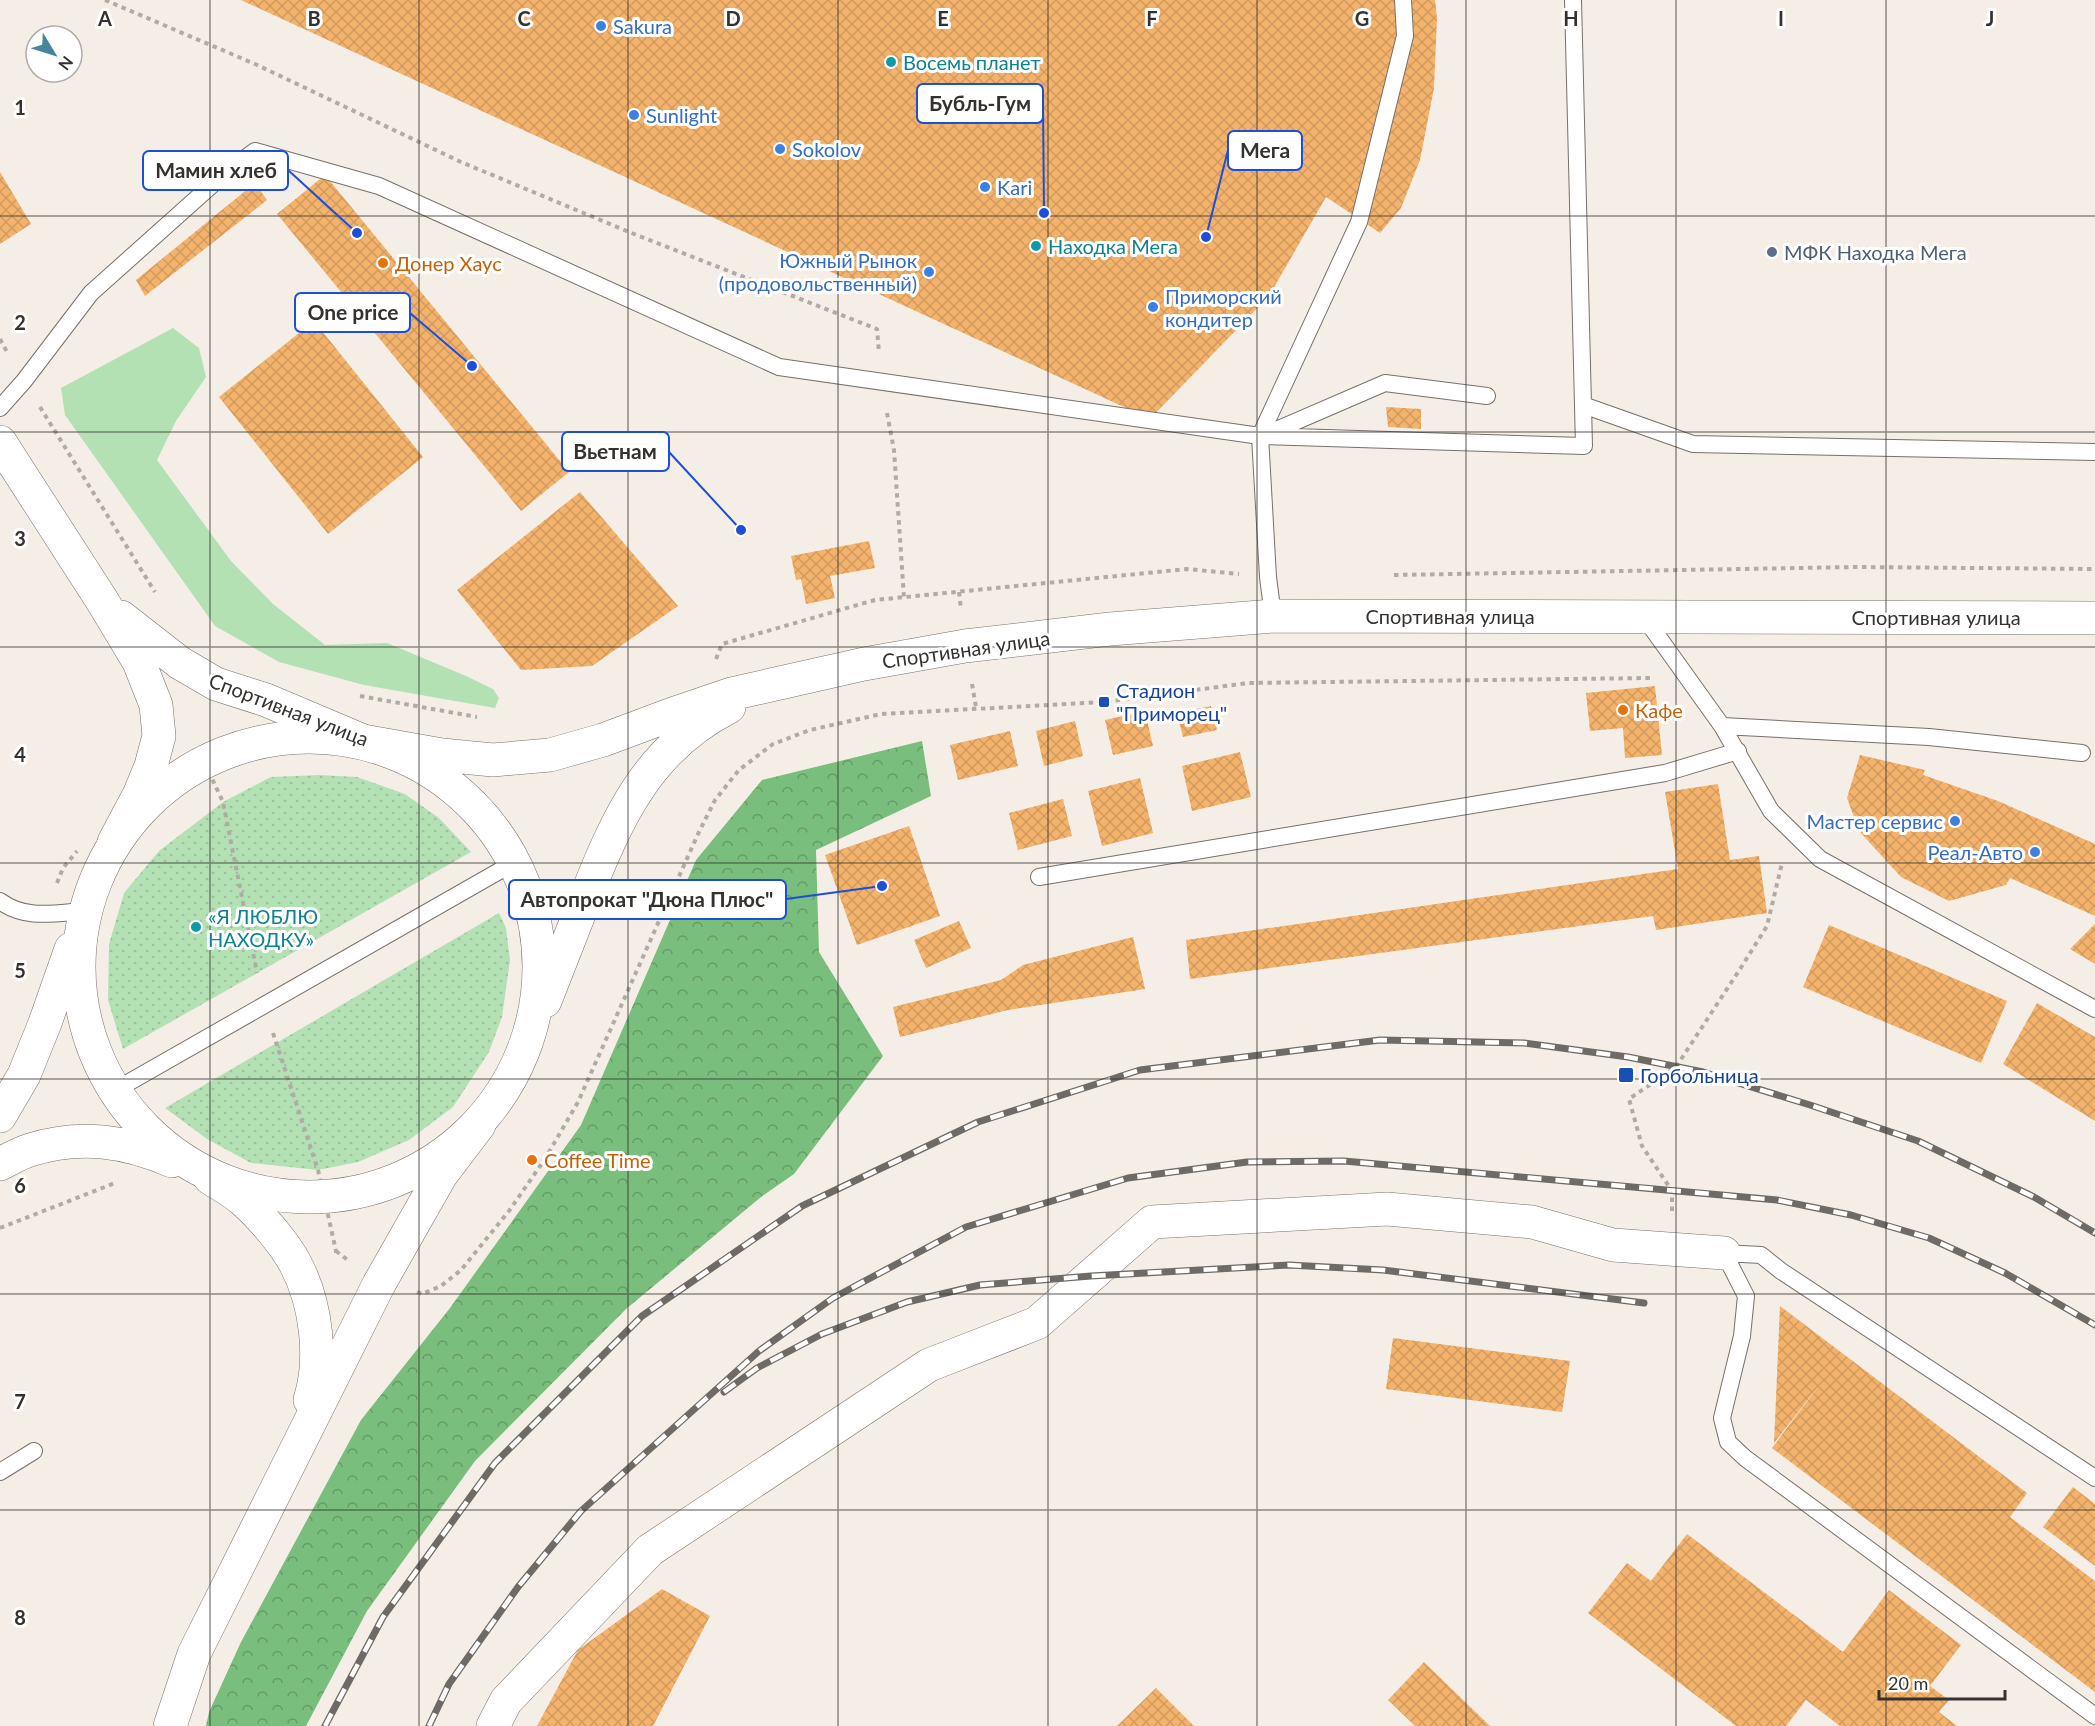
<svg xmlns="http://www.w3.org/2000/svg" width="2095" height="1726" viewBox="0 0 2095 1726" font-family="Lato,sans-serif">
<defs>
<pattern id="forest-crowns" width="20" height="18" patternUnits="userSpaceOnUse" patternTransform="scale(1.5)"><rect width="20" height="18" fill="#7abe7d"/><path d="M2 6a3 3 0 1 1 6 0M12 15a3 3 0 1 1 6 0" fill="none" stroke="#659b67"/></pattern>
<pattern id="park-dots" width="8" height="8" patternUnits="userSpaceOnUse" patternTransform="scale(1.5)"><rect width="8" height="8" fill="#b3e1b4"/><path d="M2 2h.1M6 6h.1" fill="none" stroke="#9bc29b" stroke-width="1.8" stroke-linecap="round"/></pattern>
<pattern id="building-cross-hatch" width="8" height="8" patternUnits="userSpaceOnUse" patternTransform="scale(1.5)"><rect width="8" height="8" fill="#f4b36c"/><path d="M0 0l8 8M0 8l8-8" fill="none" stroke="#d29a5e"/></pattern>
</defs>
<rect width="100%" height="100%" fill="#f5eee7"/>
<path fill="#b3e1b4" d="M173,328L199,348L206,377L176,421L157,460L231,561L273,604L325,645L387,643L466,676L493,689L499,698L495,708L364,685L279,662L215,626L65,415L61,388Z"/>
<path fill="url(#forest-crowns)" d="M922,741L931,796L816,850L819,952L883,1056L794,1174L761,1197L626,1309L475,1461L367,1611L306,1726H206L209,1712L241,1642L361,1420L450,1308L581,1125L696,860L762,780Z"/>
<path fill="url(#park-dots)" d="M319,775L357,777L405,794L439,818L471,852L123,1049L108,1000L109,944L124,893L159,851L223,802L271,777Z
M499,913L506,928L510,960L502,1017L489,1052L453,1107L409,1140L358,1162L318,1170L251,1163L207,1139L165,1108Z"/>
<path fill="url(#building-cross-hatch)" d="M241,0H1435L1437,18L1434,88L1420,160L1401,208L1380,233L1326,197L1269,296L1150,419Z
M0,172L31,224L0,244Z
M325,175L569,472L521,511L277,214Z
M255,183L267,200L145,296L136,280Z
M314,321L423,457L328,534L219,397Z
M1386,407L1421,409V429L1388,427Z
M580,492L678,606L592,666L521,670L457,590Z
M869,541L875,568L830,576L835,598L806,604L801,579L796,580L791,556Z
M1655,686L1662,755L1625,758L1623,728L1590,731L1586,693Z
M1211,706L1217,730L1183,737L1177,713Z
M1145,711L1153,746L1113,755L1105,720Z
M1075,721L1083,756L1044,766L1036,731Z
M1010,731L1018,766L958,780L950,745Z
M1240,752L1251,797L1192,811L1182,766Z
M1860,755L1925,770L1923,775L1998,801L2095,844V916L2010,878L2006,885L1949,901L1901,877L1859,831L1847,798Z
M1140,778L1153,833L1102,846L1088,791Z
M1718,784L1730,860L1759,856L1767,913L1656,930L1653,916L1190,979L1186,940L1678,869L1665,792Z
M1063,799L1072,836L1018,850L1009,813Z
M909,826L940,916L857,945L825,855Z
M959,921L971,948L926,968L914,940Z
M2095,924V964L2070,949Z
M1829,925L2007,1001L1981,1063L1803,987Z
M1133,937L1145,989L1008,1010L900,1037L893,1007L1001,980L1023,965Z
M2037,1003L2095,1037V1121L2003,1064Z
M1780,1306L2027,1493L2010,1517L2095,1581V1692L1772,1448L1824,1379L1774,1443Z
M1393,1338L1570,1361L1562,1412L1386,1389Z
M2073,1487L2095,1504V1566L2043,1527Z
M1687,1534L1843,1652L1889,1590L1961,1645L1930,1686L1949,1700L1939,1712L1957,1726H1840L1806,1700L1786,1726H1736L1588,1613L1627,1563L1651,1581Z
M662,1589L710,1616L653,1726H537L578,1650Z
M1424,1662L1490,1726H1415L1388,1700Z
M1156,1688L1194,1726H1117Z"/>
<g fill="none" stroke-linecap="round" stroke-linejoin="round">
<g stroke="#77706a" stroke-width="18">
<path id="lane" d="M1583,405L1693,444L2095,452
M0,408L24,381L91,293L223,175L255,151L379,186L779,367L1260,436L1584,446L1573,0
M1267,434L1385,383L1487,396
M1273,616L1268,577L1260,436L1359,222L1405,36L1403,0
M1644,617L1722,726L1771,811L1820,859L2095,1009
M1722,726L1929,737L2082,753
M1039,877L1665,773L1738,751
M0,901C25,920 55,913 84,911
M119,1088L515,862
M1724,1253L1746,1296L1742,1336L1722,1418L1728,1442L1745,1458L2095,1716
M1724,1253L1761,1255L1781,1271L2095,1478
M0,1472L34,1451"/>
</g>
<g stroke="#77706a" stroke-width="34">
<path id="street" d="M210,1178C221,1185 234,1192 244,1201C261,1216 286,1245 296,1265C316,1303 323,1359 310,1400
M170,1726L194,1654L379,1284L441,1175L479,1125
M493,1726L506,1701L650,1550L929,1365L1037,1323L1152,1222L1387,1209L1532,1222L1613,1245L1724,1253"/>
</g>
<g stroke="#77706a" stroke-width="34">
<path id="secondary" d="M0,442L103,602L139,662L156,705L159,736L151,766L139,795L114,842
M121,617L180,663L216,684L266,700L363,741"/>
</g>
<g stroke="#77706a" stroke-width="34">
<path id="primary" d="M79 967a230 230 0 1 1 460 0a230 230 0 1 1-460 0Z
M363,741L442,755L493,760L550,755L603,740L678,712L731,694L864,664L965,646L1110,629L1273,616L2095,618
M545,1001C558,967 572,933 585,899C617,818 648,748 729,707
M0,1116L24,1075L45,1023L71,949
M0,1164C10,1159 20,1153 30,1150C80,1134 126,1141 172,1161"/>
</g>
<path stroke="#b1aba6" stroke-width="4" stroke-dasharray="4.5 4.5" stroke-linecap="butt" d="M105,0L255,64L461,162L634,234L877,329L879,353
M0,339L7,352
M40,407L155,592
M887,413L894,450L904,598
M1394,575L1856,567L2095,569
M959,592L961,609
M716,659L722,644L875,600L1187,569L1239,574
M972,684L976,707
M360,696L477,717
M197,747L223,802L257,973
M57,883L63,868L77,851
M273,1033L318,1170L336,1251H334
M1672,1211V1191L1642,1146L1629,1099L1676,1067L1742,966L1767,926L1782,863
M0,1228L115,1183
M336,1251L349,1261
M417,1292L422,1294L441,1286L461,1270L509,1211L545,1159L578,1102L698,834L715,800L739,770L773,744L810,730L881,714L1104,702L1248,683L1650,678"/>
<use href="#lane" stroke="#fff" stroke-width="16"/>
<use href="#street" stroke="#fff" stroke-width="33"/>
<use href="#secondary" stroke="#fff" stroke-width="33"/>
<use href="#primary" stroke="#fff" stroke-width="33"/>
<g stroke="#6e6a66" stroke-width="7">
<path id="rail" d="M724,1392L757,1368L822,1334L907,1302L980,1285L1091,1276L1289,1265L1383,1270L1644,1303
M325,1726L383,1617L495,1463L642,1316L802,1206L978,1122L1140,1070L1380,1040L1524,1043L1628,1057L1703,1072L1810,1105L1918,1141L2034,1197L2095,1233
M429,1726L449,1684L518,1587L581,1511L759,1351L833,1298L966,1227L1128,1178L1247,1162L1344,1161L1777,1200L1851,1215L1929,1238L2005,1273L2095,1325"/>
</g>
<use href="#rail" stroke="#fff" stroke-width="4.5" stroke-dasharray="14" stroke-linecap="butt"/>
</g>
<path fill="none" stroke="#34312e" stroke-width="1.5" stroke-opacity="0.55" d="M210,0V1726M419,0V1726M628,0V1726M838,0V1726M1048,0V1726M1257,0V1726M1466,0V1726M1676,0V1726M1886,0V1726M0,216H2095M0,432H2095M0,647H2095M0,863H2095M0,1079H2095M0,1294H2095M0,1510H2095"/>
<g fill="#3f7fe0" stroke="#fff" stroke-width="2">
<circle cx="601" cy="26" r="6"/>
<circle cx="634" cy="115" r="6"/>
<circle cx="780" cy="149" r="6"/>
<circle cx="985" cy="187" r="6"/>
<circle cx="929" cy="272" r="6"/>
<circle cx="1153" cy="307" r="6"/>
<circle cx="1955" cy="821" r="6"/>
<circle cx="2035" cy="852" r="6"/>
</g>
<g fill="#0f9aa8" stroke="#fff" stroke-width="2">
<circle cx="891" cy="62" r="6"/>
<circle cx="1036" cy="246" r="6"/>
<circle cx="196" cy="927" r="6"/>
</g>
<circle fill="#5c6f8a" stroke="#fff" stroke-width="2" cx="1772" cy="252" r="6"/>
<g fill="#e8710a" stroke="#fff" stroke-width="2">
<circle cx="383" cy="263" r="6"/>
<circle cx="1623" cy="710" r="6"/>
<circle cx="532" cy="1160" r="6"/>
</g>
<g fill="#1a4fb4" stroke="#fff" stroke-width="2">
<rect x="1098" y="696" width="12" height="12" rx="3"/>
<rect x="1618" y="1067" width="16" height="16" rx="3"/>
</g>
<g text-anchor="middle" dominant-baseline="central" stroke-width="6" stroke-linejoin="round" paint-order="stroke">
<g font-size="20" fill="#366cbe" stroke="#fff" text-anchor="start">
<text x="613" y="26">Sakura</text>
<text x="646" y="115">Sunlight</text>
<text x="792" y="149">Sokolov</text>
<text x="997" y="187">Kari</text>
<text x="917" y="260" text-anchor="end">Южный Рынок<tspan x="917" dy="23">(продовольственный)</tspan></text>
<text x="1165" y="296">Приморский<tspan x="1165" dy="23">кондитер</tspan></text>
<text x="1943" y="821" text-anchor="end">Мастер сервис</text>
<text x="2023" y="852" text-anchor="end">Реал-Авто</text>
</g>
<g font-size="20" fill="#0d838f" stroke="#fff" text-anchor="start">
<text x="903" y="62">Восемь планет</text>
<text x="1048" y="246">Находка Мега</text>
<text x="208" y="916">«Я ЛЮБЛЮ<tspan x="208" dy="23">НАХОДКУ»</tspan></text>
</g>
<g font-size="20" fill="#4e5e75" stroke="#fff" text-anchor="start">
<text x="1784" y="252">МФК Находка Мега</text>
</g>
<g font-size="20" fill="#c56008" stroke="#fff" text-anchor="start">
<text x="395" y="263">Донер Хаус</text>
<text x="1635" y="710">Кафе</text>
<text x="544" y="1160">Coffee Time</text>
</g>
<g font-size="20" fill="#34312e" stroke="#fff">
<text x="1450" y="616">Спортивная улица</text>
<text x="1936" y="617">Спортивная улица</text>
<text transform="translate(966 649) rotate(-8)">Спортивная улица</text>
<text transform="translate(289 709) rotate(21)">Спортивная улица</text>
</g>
<g font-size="20" fill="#164399" stroke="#fff" text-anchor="start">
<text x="1116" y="690">Стадион<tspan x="1116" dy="23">"Приморец"</tspan></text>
<text x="1640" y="1075">Горбольница</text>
</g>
</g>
<g font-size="20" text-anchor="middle" font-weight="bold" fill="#34312e" stroke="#fff" stroke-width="6" stroke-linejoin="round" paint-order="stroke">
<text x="105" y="26">A</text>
<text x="314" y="26">B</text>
<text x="524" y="26">C</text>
<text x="733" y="26">D</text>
<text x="943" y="26">E</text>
<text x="1152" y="26">F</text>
<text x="1362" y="26">G</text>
<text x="1571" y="26">H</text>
<text x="1781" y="26">I</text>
<text x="1990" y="26">J</text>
<text x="20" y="115">1</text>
<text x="20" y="330">2</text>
<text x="20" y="546">3</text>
<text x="20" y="762">4</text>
<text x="20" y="978">5</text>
<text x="20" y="1193">6</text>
<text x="20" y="1409">7</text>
<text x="20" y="1625">8</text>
</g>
<path fill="none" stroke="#1d4ed8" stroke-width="2" d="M1044 213L1043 103M1206 237L1228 150M357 233L288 170M472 366L410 313M741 530L669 452M882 886L786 899"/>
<g fill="#1d4ed8" stroke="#fff" stroke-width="2">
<circle cx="1044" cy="213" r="6"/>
<circle cx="1206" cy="237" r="6"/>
<circle cx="357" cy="233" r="6"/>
<circle cx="472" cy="366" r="6"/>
<circle cx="741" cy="530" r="6"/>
<circle cx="882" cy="886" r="6"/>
</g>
<g fill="#fff" stroke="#1d4ed8" stroke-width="2">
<rect x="917" y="84" width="126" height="39" rx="6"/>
<rect x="1228" y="131" width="74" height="39" rx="6"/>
<rect x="143" y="151" width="145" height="39" rx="6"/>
<rect x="295" y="293" width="115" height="39" rx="6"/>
<rect x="562" y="432" width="107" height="39" rx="6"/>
<rect x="509" y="880" width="277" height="39" rx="6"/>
</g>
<g font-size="21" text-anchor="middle" font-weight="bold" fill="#34312e">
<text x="980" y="111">Бубль-Гум</text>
<text x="1265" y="158">Мега</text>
<text x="216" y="178">Мамин хлеб</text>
<text x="353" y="320">One price</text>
<text x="615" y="459">Вьетнам</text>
<text x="647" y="907">Автопрокат "Дюна Плюс"</text>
</g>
<g transform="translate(54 54) rotate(128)"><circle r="28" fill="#ffffff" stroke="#aeadab" stroke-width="1.5"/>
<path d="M0-4.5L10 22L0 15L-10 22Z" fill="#46869a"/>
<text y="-9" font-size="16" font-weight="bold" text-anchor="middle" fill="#34312e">N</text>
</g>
<path d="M1879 1690v9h126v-9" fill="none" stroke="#34312e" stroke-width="3"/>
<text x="1888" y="1690" font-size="18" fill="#34312e" stroke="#ffffff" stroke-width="4.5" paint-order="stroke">20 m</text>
</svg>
